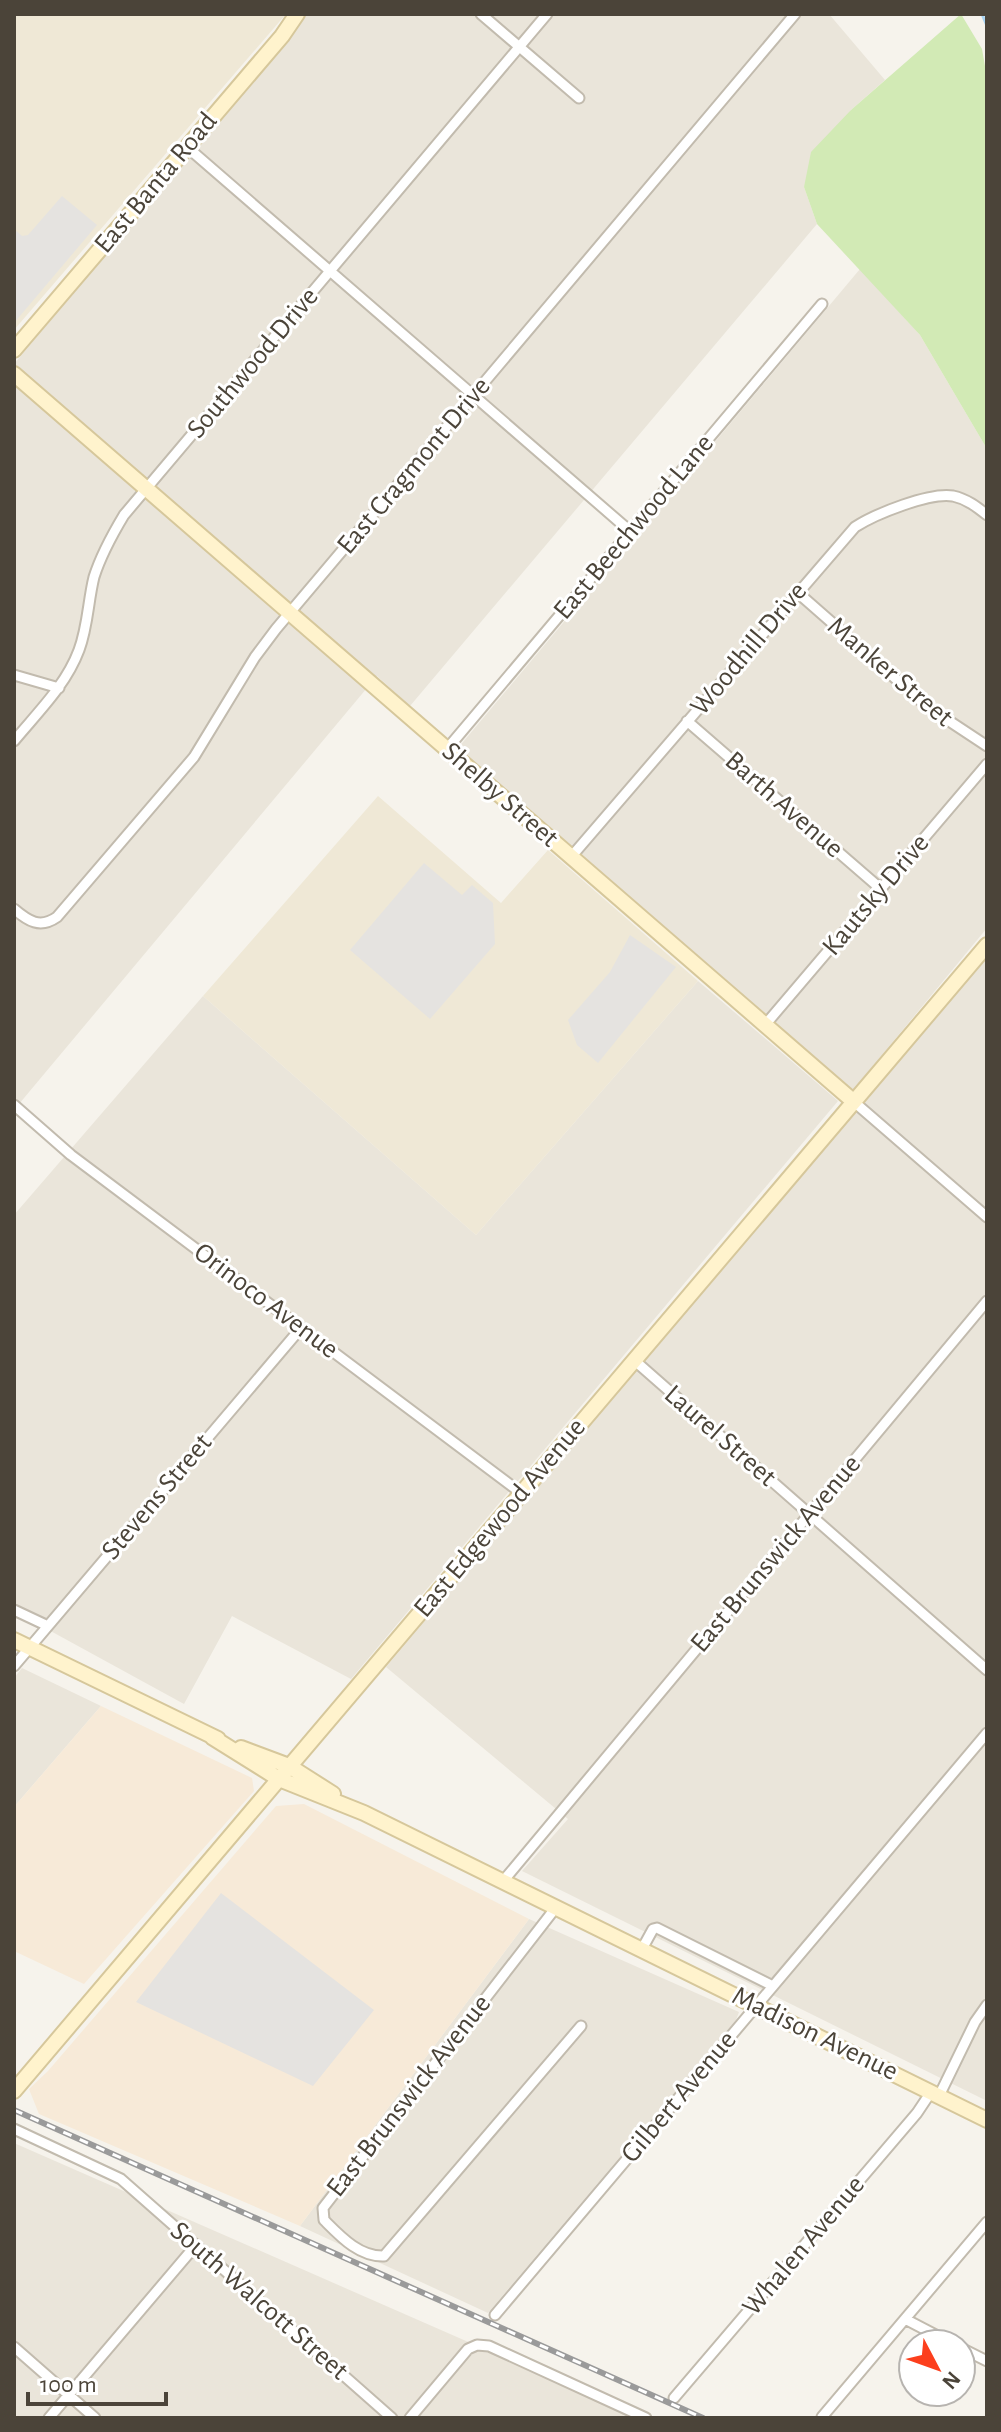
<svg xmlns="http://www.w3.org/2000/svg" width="1001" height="2432" viewBox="0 0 1001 2432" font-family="'Alegreya Sans',sans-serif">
<rect width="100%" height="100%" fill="#f6f3ec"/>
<path fill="#eae5da" d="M307,14H829L885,80L851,110L804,187L817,224L410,706L377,676L14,1110V364Z
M860,269L920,335L987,449V928L853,1090L458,748Z
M987,955V2101L522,1871L568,1819L386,1667Z
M698,981L838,1101L351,1679L232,1616L184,1704L14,1611V1215L203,996L476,1235Z
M22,1668L101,1706L14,1807V1678Z
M529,1919L739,2012L736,2020L488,2313L300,2226Z
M14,2143L642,2418H14Z"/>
<path fill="#f7ead8" d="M101,1706L252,1778L254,1791L84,1984L14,1951V1807Z
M304,1804L529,1919L300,2226L39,2114L29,2089L48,2071L276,1806Z"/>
<path fill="#efe8d6" d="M14,14H286L14,330Z
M378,796L501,903L548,850L698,981L476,1235L203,996Z"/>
<path fill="#d2eab5" d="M961,14L982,49L985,66L987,65V449L920,335L817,224L804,187L811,152L851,110Z"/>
<path fill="#e5e3e0" d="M62,196L97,225L14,323V229L22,236L28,235Z
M424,863L462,895L472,885L493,903L495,944L430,1019L350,950Z
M630,935L676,967L598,1063L577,1045L568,1020L610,972Z
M221,1893L374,2010L313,2086L136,2002Z"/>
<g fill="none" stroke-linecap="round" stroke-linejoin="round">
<path stroke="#a9d4f2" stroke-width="3" d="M982,14L987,26"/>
<g stroke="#c2bbae" stroke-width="13">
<path id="street" d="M481,14L579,98
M187,147L631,532
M797,592L928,707L987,746
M14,675L59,688
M687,721L881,889
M14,741C38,712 66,685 79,650C88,626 88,601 94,577C101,555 112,535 124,515L547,14
M447,749L822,304
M571,857L855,527C875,514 930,492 953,496C967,499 977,507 987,515
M14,909C28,921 40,929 57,917L194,757L255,657L276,629L795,14
M765,1025L987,764
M853,1101L987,1217
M14,1105L71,1155L521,1493
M634,1360L987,1670
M14,1610L48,1626
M14,1666L301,1328
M504,1880L987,1301
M557,1906L323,2208L324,2220C340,2236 359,2257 384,2256L581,2026
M642,1949L653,1929L657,1928L773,1986
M939,2096L975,2022L987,2005
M14,2129L121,2179L392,2418
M495,2315L987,1733
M905,2319L953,2344
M14,2347L95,2418
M961,2348L987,2361
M674,2398L917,2113L931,2092
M822,2417L987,2222
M49,2418L196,2245
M410,2418L468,2349L477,2345L489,2346L646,2418"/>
</g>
<g stroke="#d6c79b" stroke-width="18">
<path id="secondary" d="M14,350L282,36L297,14
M14,374L853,1101
M14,1640L218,1739
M212,1737L279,1779L364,1813L987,2120
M241,1748L289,1766L333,1794
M14,2091L987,945"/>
</g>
<use href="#street" stroke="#fff" stroke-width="9"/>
<use href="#secondary" stroke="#fff3cd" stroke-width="14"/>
<g stroke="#9a9a9a" stroke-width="6">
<path id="rail" d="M14,2110L703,2418"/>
</g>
<use href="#rail" stroke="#fff" stroke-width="3" stroke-dasharray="9" stroke-linecap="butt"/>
</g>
<g text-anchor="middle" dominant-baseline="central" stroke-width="6" stroke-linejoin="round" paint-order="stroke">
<g font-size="28" fill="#4b4439" stroke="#fff">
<text transform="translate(156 183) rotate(-50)">East Banta Road</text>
<text transform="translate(253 363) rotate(-50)">Southwood Drive</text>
<text transform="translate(414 466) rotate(-50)">East Cragmont Drive</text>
<text transform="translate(634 527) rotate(-50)">East Beechwood Lane</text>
<text transform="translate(749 649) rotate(-50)">Woodhill Drive</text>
<text transform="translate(890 672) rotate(40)">Manker Street</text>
<text transform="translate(500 795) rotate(41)">Shelby Street</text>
<text transform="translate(784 805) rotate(41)">Barth Avenue</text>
<text transform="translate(876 895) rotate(-50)">Kautsky Drive</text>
<text transform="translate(266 1301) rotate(37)">Orinoco Avenue</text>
<text transform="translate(720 1436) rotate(41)">Laurel Street</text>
<text transform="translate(157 1497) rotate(-50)">Stevens Street</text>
<text transform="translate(500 1518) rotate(-50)">East Edgewood Avenue</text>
<text transform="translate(776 1554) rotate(-50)">East Brunswick Avenue</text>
<text transform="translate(815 2034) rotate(26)">Madison Avenue</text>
<text transform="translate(409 2096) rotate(-52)">East Brunswick Avenue</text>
<text transform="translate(679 2097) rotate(-50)">Gilbert Avenue</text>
<text transform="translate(804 2246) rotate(-50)">Whalen Avenue</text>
<text transform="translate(259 2301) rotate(41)">South Walcott Street</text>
</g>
</g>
<rect width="1001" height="2432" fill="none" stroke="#4b4439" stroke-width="32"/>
<g transform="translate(937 2368) rotate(131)"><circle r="38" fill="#ffffff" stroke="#b7b4b0" stroke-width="2"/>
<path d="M0-6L14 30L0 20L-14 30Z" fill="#fc3f1d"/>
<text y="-12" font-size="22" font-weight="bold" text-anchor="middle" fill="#4b4439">N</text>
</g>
<path d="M28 2392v12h138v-12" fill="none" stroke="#4b4439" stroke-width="4"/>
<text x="40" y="2392" font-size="24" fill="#4b4439" stroke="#ffffff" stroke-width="6" paint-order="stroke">100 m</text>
</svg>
